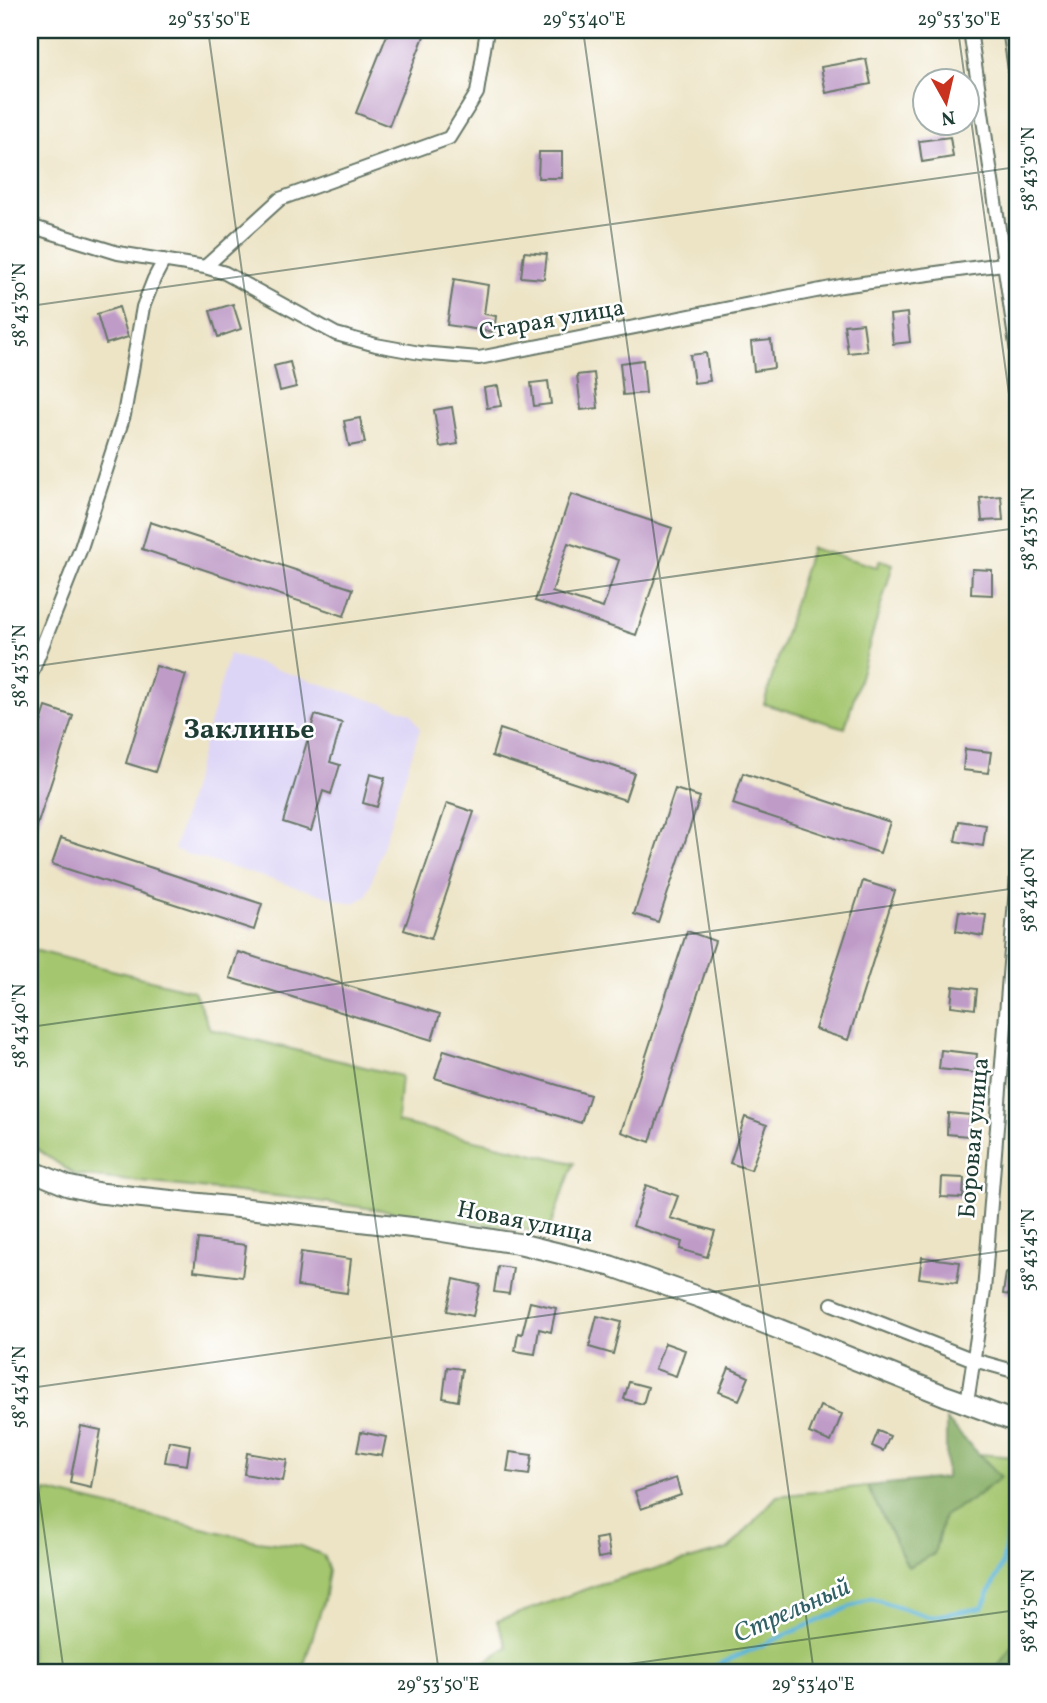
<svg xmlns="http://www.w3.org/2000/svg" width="1047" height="1703" viewBox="0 0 1047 1703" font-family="Vollkorn,serif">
<rect width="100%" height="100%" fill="#fff"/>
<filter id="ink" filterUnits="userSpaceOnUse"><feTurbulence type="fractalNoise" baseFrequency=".0143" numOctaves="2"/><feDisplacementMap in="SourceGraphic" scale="14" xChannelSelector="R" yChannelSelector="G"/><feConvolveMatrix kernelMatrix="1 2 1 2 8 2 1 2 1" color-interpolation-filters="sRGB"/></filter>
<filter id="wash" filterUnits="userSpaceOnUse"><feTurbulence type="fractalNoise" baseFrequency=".00686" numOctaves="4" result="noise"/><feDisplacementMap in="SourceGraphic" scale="28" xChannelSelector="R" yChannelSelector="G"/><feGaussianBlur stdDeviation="1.57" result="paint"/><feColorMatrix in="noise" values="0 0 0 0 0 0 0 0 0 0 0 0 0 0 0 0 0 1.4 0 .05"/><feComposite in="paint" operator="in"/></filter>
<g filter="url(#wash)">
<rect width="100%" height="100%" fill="#ede4c6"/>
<path fill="#ddd5f6" d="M229,654L411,713L420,729L367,896L353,904L174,850Z"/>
<path fill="#a4c66e" stroke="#628251" stroke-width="2" d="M811,548L877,567L880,560L893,564L845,728L764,704Z
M30,949L194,991L210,1029L401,1076L397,1122L574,1163L548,1233L295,1198L75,1175L30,1144Z
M979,1454L1014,1457L1017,1461V1639L993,1673H439L471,1671L507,1647L497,1621L600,1584L729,1549L777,1496L867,1486L909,1566L934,1554L943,1516L973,1499L1001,1477Z
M46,1491L257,1541L301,1546L323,1555L329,1570L324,1600L303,1668L304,1673H30V1527L35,1524Z"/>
<path fill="#83ab61" stroke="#51744a" stroke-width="2" d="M946,1420L1001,1477L973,1499L944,1516L934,1554L908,1567L867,1486L946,1478Z
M1017,1639V1673H993Z"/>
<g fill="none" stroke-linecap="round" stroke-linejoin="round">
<path stroke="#5bb5d9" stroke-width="4.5" d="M699,1673L870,1598L929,1617L982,1608L1002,1565L1017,1487"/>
</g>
<g id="blocks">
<path fill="#bf9cc8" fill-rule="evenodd" d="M389,30H407L424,36L389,126L356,113Z
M1002,30H1017V82L1010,83Z
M866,59L871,84L826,93L821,67Z
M950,137L953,157L922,162L919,141Z
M539,152H562V178H538Z
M524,252L547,254L544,279L521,277Z
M454,279L488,285L484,314L496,316L494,332L447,325Z
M233,304L241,329L218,337L210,311Z
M119,307L128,337L106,344L97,314Z
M907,313L910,342L893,344L890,315Z
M863,323L867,351L848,353L844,325Z
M771,340L774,368L754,371L751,342Z
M706,353L710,381L694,383L690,355Z
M643,360L646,393L623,395L620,363Z
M290,362L296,387L280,391L274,366Z
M594,373L598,408L581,410L577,375Z
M548,381L551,404L534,406L531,383Z
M498,386L501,406L487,408L484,388Z
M452,407L458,444L440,447L434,410Z
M360,418L365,443L349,446L344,421Z
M571,494L672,528L636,635L535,601ZM568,543L619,560L603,608L552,592Z
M1001,496L1003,520L982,521L980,498Z
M150,522L353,589L344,616L142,549Z
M972,569L992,570V595L971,594Z
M156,666L186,675L155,772L126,763Z
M46,707L73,716L32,841L30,840V757Z
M315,715L342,723L330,762L340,765L331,794L323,791L311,831L283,822Z
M500,729L634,773L625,800L492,756Z
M965,749L991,752L988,773L963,770Z
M743,773L890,822L880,853L733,804Z
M370,774L385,778L377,807L363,803Z
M675,789L700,797L658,922L634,914Z
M447,803L474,812L431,939L404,930Z
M959,821L986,825L983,846L955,841Z
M61,838L262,904L254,930L52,864Z
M863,881L895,891L848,1040L815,1029Z
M959,911L986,915L983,936L956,931Z
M687,931L715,941L650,1142L621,1132Z
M238,952L440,1014L432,1040L230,978Z
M953,986L977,989L975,1009L951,1006Z
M444,1050L590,1095L581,1123L435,1078Z
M941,1050L977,1054L975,1073L939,1069Z
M948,1113L970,1115L968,1136L947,1134Z
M745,1117L767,1125L751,1170L730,1163Z
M942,1177L964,1178L963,1198L941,1197Z
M646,1185L678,1196L670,1218L715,1231L707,1257L680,1249L682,1242L633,1226Z
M198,1239L246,1245L242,1277L194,1271Z
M301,1252L351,1259L347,1293L297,1286Z
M922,1257L960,1262L957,1283L919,1278Z
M498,1266L513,1268L509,1294L494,1292Z
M1006,1273L1017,1275V1296L1003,1294Z
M454,1279L480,1285L473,1316L447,1311Z
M530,1302L556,1308L551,1332L539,1329L535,1354L515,1351L518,1333L522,1334Z
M597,1316L621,1322L613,1354L589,1347Z
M665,1343L685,1350L676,1376L655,1369Z
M447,1367L462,1369L458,1401L443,1398Z
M729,1368L749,1377L739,1400L719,1392Z
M629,1382L648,1387L643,1404L624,1399Z
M820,1406L842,1414L831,1442L809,1433Z
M81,1426L101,1430L91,1487L70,1482Z
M878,1431L890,1436L883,1451L872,1446Z
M361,1432L386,1437L382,1456L357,1452Z
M169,1441L190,1445L187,1465L165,1462Z
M510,1452L532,1455L529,1475L507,1472Z
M247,1453L287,1460L283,1481L244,1474Z
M676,1478L681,1495L641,1509L635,1492Z
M607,1537L610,1556L598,1558L595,1539Z"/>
</g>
</g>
<g filter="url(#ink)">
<use href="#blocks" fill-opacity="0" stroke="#677767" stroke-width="2"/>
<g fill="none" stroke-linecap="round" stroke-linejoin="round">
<g stroke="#677767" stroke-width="16">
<path id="minor" d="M970,30L1017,352
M30,226L118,253L205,267L225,273L336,334L376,345L420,353L479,358L841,286L1017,262
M205,267L280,199L449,138L477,93L487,30
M30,677L81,548L124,415L143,307L154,279L164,260
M832,1304L974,1360L1017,1372
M967,1403L984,1291L1017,875"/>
</g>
<g stroke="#677767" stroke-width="23">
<path id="primary" d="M30,1170L68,1186L99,1193L262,1210L433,1230L521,1244L611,1266L701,1298L946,1396C970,1404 993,1414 1017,1422"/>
</g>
<use href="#minor" stroke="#fff" stroke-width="12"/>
<use href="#primary" stroke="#fff" stroke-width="19"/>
</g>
</g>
<path fill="none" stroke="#1f3d34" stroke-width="2" stroke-opacity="0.45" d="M208,30L439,1673M583,30L814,1673M958,30L965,80M967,90L1017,452M30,306L1017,167M30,667L1017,528M30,1027L1017,888M30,1388L1017,1249M30,1430L64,1673M564,1673L1017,1610"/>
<g text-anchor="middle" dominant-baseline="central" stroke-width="5" stroke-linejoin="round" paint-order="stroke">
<g font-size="24" fill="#1f3d34" stroke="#fff">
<text transform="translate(552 321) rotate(-10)">Старая улица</text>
<text transform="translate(975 1138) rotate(-85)">Боровая улица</text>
<text transform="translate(525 1223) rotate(11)">Новая улица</text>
</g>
<g font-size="26" font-style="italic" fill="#316166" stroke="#fff">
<text transform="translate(792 1611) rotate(-24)">Стрельный</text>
</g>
<g font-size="28" font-weight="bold" fill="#1f3d34" stroke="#fff">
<text x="249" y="730">Заклинье</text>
</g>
</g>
<rect width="1047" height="1703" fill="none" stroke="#fff" stroke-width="77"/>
<g transform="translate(946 102) rotate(172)"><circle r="33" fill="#ffffff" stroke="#a5b1ae" stroke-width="2"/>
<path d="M0-5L12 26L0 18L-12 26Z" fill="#c8321e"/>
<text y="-10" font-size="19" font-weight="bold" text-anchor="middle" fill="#1f3d34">N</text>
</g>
<rect x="38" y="38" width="971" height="1626" fill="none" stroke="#1f3d34" stroke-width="2.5"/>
<g font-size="18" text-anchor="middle" fill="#1f3d34">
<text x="209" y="25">29°53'50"E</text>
<text x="584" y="25">29°53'40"E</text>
<text x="959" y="25">29°53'30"E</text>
<text transform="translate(1028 169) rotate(-90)" y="6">58°43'30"N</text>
<text transform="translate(19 305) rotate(-90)" y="6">58°43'30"N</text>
<text transform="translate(1028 529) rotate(-90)" y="6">58°43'35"N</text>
<text transform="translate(19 666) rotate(-90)" y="6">58°43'35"N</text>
<text transform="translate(1028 890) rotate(-90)" y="6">58°43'40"N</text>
<text transform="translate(19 1026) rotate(-90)" y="6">58°43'40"N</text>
<text transform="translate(1028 1250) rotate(-90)" y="6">58°43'45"N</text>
<text transform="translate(19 1387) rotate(-90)" y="6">58°43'45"N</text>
<text transform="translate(1028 1611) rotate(-90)" y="6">58°43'50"N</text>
<text x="438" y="1690">29°53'50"E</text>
<text x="813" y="1690">29°53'40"E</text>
</g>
</svg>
